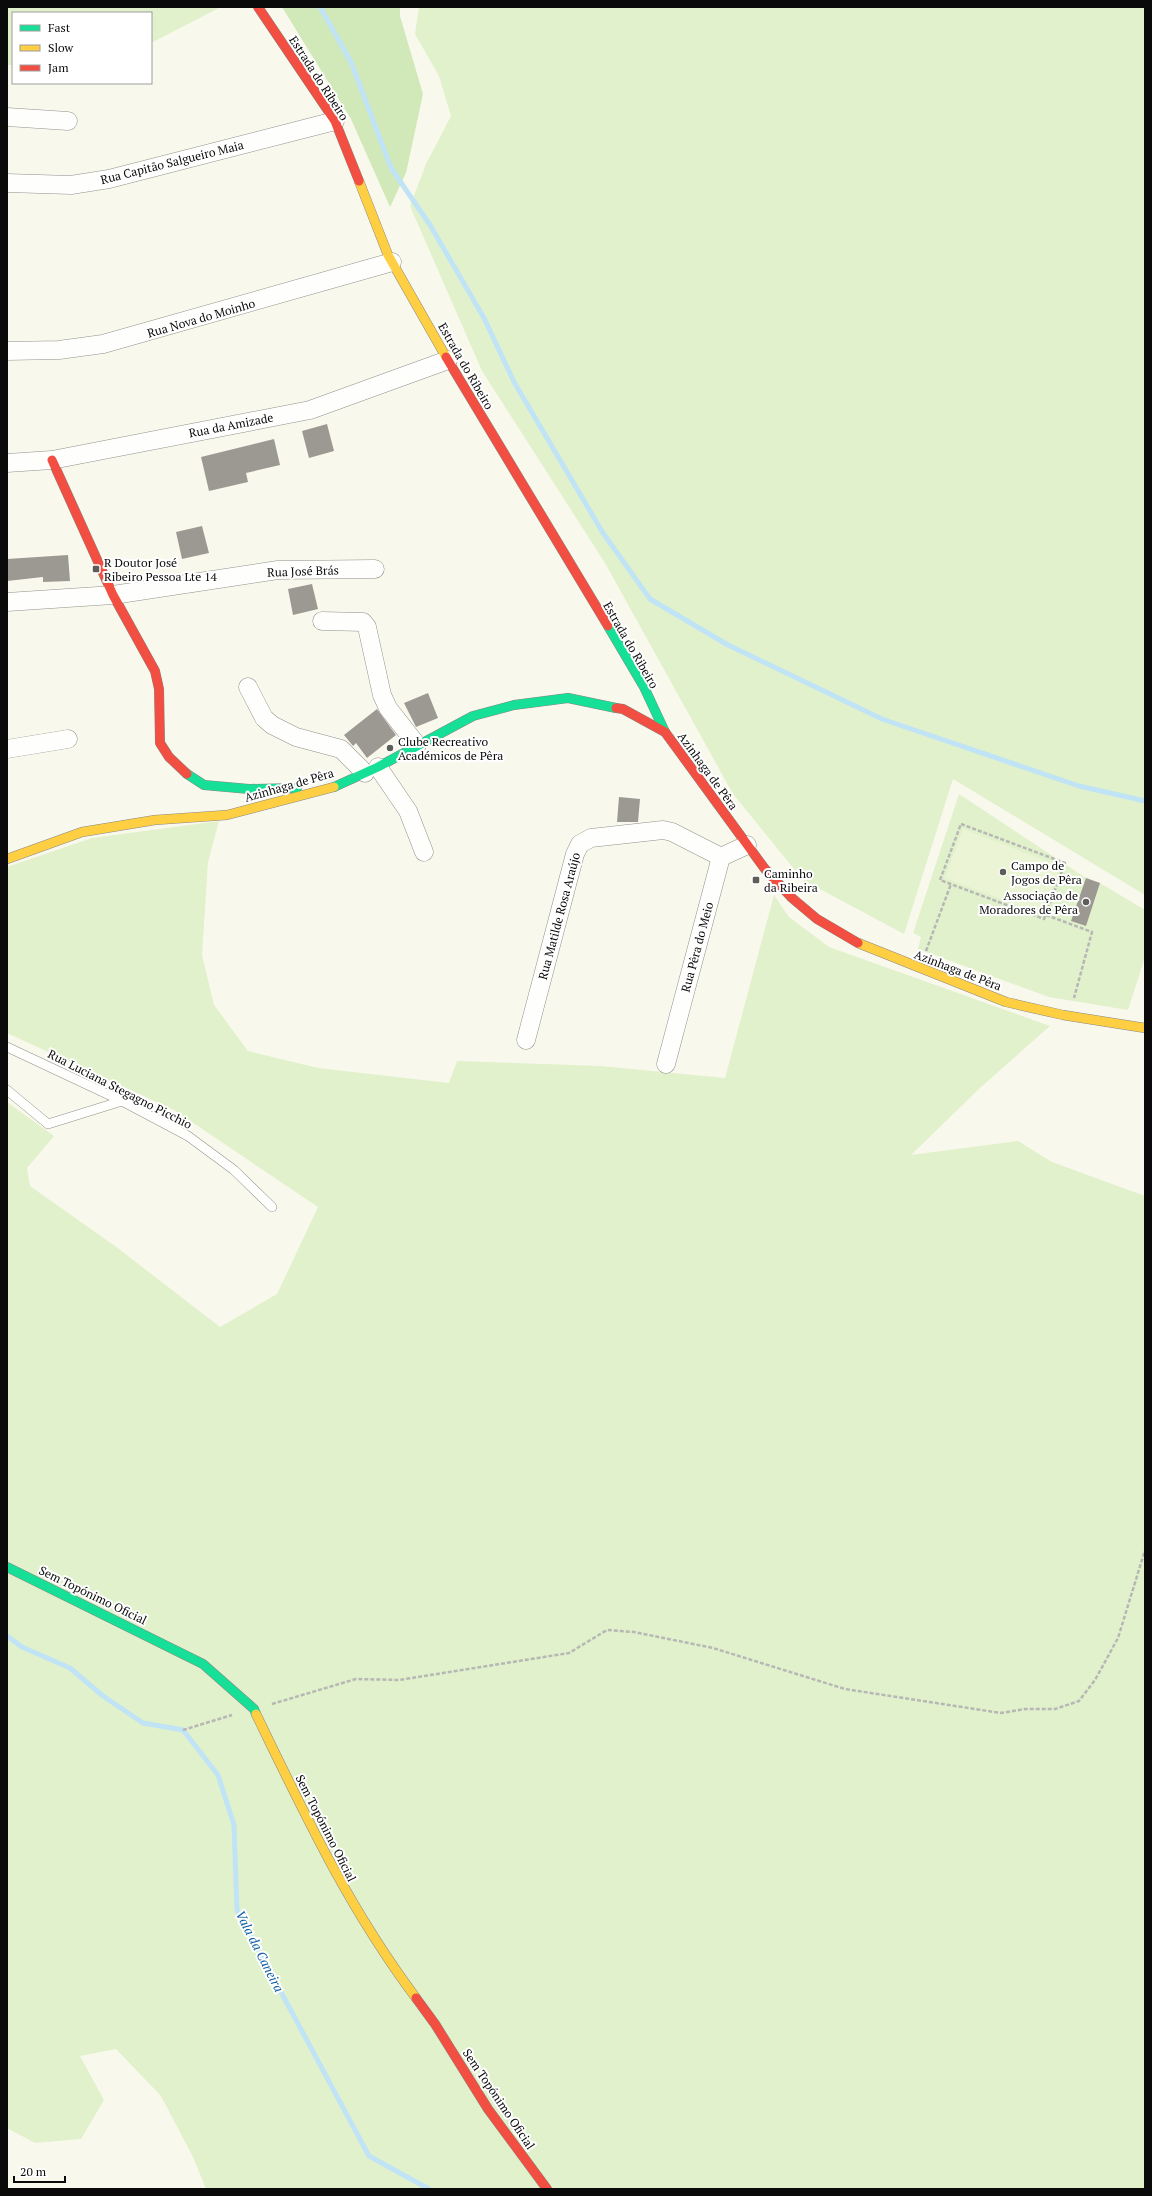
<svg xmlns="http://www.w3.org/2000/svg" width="1152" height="2196" viewBox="0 0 1152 2196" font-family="'PT Serif',serif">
<rect width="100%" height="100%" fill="#f9f8ed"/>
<path fill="#e1f1cb" d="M7,7H221L151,43V13H13V65H7Z
M419,7H1145V895L953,779L904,934L803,880L733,794L605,563L482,371L410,206L426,164L451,116L439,76L415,34Z
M959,794L1086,878L1100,883L1145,910V957L1128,1010L1049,997L918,949L921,937L913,933Z
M219,821L208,862L202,955L214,1005L248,1051L318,1068L449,1083L457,1061L601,1066L725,1078L774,895L789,917L829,947L1050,1026L980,1088L911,1155L1018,1141L1052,1162L1145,1196V2189H206L193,2157L161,2096L116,2049L80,2056L104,2100L81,2139L35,2143L7,2128V1102L54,1136L27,1168L30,1186L115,1246L220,1327L277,1294L318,1207L174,1110L7,1033V867L92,838Z"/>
<path fill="#d1e9b9" d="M282,7H400V16L423,94L406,173L390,207L351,119Z"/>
<path fill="#ebf5d5" d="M963,829L1060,866L1042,914L945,878Z"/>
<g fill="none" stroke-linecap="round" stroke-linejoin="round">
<path stroke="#c0e3f6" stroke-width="5" d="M320,7L351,62L391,168L430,225L484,318L514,382L603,533L650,599L728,645L882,719L1079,786L1145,801
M7,1636L22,1647L70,1668L103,1696L143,1723L183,1730L218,1775L234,1825L237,1910L369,2156L429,2189"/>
</g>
<path fill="#9c9993" d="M327,424L334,451L309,458L302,431Z
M274,439L280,465L246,473L248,482L209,491L201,457Z
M202,526L209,553L182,559L176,532Z
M68,555L70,581L43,582V577L7,581V559Z
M312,584L318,609L293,615L288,589Z
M428,693L438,718L416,727L404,703Z
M377,709L396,735L367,758L356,743L353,746L344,735Z
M619,797L640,799L638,822H617Z
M1086,878L1100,883L1086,926L1071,921Z"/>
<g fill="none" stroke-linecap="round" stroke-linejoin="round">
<g stroke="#92918c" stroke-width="10">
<path id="lane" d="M7,1047L122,1101L188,1136L234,1170L272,1207
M7,1090L48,1124L122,1101"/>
</g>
<g stroke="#92918c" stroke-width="19">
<path id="street" d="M7,117L68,121
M7,183L71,185L109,179L335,121
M7,351L59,350L103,344L392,262
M7,463L52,460L310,410L448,360
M7,602L113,595L278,570L375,569
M322,621L363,622L367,627L382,695L388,708L417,745
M248,687L264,718L272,725L296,737L341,749L365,773
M7,749L68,739
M378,767L408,811L424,852
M526,1040L575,854L580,844L591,838L663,830L672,832L721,857
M666,1064L721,857L747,845"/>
</g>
<g stroke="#888883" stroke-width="10">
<path id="fast" d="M608,626L644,687L665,732
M187,774L204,785L249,789L297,788
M334,787L378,767L473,716L514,705L568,698L616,708
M7,1567L203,1664L254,1709L256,1714"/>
</g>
<g stroke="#888883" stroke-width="10">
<path id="slow" d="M359,181L388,255L446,357
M7,859L82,832L155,820L227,815L334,787
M858,943L1006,1002L1063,1015L1145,1028
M256,1714C305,1815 348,1907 416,1998"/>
</g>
<g stroke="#888883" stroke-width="10">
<path id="jam" d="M258,7L335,121L359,181
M446,357L608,626
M52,460L113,595L155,671L159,689L160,743L169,757L187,774
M616,708L623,709L665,732L765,869L792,898L817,919L858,943
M416,1998L435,2024L488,2109L547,2189"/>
</g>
<path stroke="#b7b7b5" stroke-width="2.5" stroke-dasharray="4 2" stroke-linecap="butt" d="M961,824L1065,863L1044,919L940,880Z
M1046,915L1092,932L1074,998
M926,951L951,884
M272,1704L356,1679L399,1680L569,1653L607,1630L634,1632L713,1648L845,1689L1001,1713L1025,1709H1055L1079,1701L1095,1680L1118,1638L1145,1550
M183,1730L232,1715"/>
<use href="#lane" stroke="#fefefc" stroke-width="9"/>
<use href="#street" stroke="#fefefc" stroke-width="18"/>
<use href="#fast" stroke="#16e098" stroke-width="9"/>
<use href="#slow" stroke="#ffcf43" stroke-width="9"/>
<use href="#jam" stroke="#f24e42" stroke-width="9"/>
</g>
<g fill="#5e5d59" stroke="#fff" stroke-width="1.5">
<rect x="92" y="565" width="8" height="8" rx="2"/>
<circle cx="390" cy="748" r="4"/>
<circle cx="1003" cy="872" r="4"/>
<rect x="752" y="876" width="8" height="8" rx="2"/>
<circle cx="1086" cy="902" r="4"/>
</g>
<g text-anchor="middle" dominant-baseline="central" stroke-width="4" stroke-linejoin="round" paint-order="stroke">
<g font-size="12" fill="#0a0a0a" stroke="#fff">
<text transform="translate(319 78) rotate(57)">Estrada do Ribeiro</text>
<text transform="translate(172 162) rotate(-14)">Rua Capitão Salgueiro Maia</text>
<text transform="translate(201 318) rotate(-16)">Rua Nova do Moinho</text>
<text transform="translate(466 366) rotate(60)">Estrada do Ribeiro</text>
<text transform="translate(231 425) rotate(-11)">Rua da Amizade</text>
<text transform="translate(303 571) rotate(-2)">Rua José Brás</text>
<text transform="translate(631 645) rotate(60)">Estrada do Ribeiro</text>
<text transform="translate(708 771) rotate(54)">Azinhaga de Pêra</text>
<text transform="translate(289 785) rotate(-16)">Azinhaga de Pêra</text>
<text transform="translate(559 916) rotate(-75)">Rua Matilde Rosa Araújo</text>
<text transform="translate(697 947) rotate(-75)">Rua Pêra do Meio</text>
<text transform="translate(958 970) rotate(21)">Azinhaga de Pêra</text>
<text transform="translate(120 1089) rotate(27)">Rua Luciana Stegagno Picchio</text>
<text transform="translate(93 1595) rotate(26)">Sem Topónimo Oficial</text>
<text transform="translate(326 1828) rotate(63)">Sem Topónimo Oficial</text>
<text transform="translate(499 2099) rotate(56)">Sem Topónimo Oficial</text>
</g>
<g font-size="12" fill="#0a0a0a" stroke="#fff" text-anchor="start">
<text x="104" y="562">R Doutor José<tspan x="104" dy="14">Ribeiro Pessoa Lte 14</tspan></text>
<text x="398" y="741">Clube Recreativo<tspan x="398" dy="14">Académicos de Pêra</tspan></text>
<text x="1011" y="865">Campo de<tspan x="1011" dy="14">Jogos de Pêra</tspan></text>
<text x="764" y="873">Caminho<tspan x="764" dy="14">da Ribeira</tspan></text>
<text x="1078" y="895" text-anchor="end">Associação de<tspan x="1078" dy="14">Moradores de Pêra</tspan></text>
</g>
<g font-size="13" font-style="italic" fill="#0e5fa2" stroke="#fff">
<text transform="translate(260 1951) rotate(63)">Vala da Caneira</text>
</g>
</g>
<rect width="1152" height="2196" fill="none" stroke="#0a0a0a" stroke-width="16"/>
<rect x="12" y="12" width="140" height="72" fill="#ffffff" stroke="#9d9d9d"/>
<rect x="20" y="25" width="20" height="6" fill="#16e098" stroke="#9d9d9d"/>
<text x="48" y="32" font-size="12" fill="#0a0a0a">Fast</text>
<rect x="20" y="45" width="20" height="6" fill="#ffcf43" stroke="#9d9d9d"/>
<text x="48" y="52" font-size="12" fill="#0a0a0a">Slow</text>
<rect x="20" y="65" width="20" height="6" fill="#f24e42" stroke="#9d9d9d"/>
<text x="48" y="72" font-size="12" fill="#0a0a0a">Jam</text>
<path d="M14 2176v6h51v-6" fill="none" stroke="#0a0a0a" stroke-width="2"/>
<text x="20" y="2176" font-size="12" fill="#0a0a0a" stroke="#ffffff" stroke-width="3" paint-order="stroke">20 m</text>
</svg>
